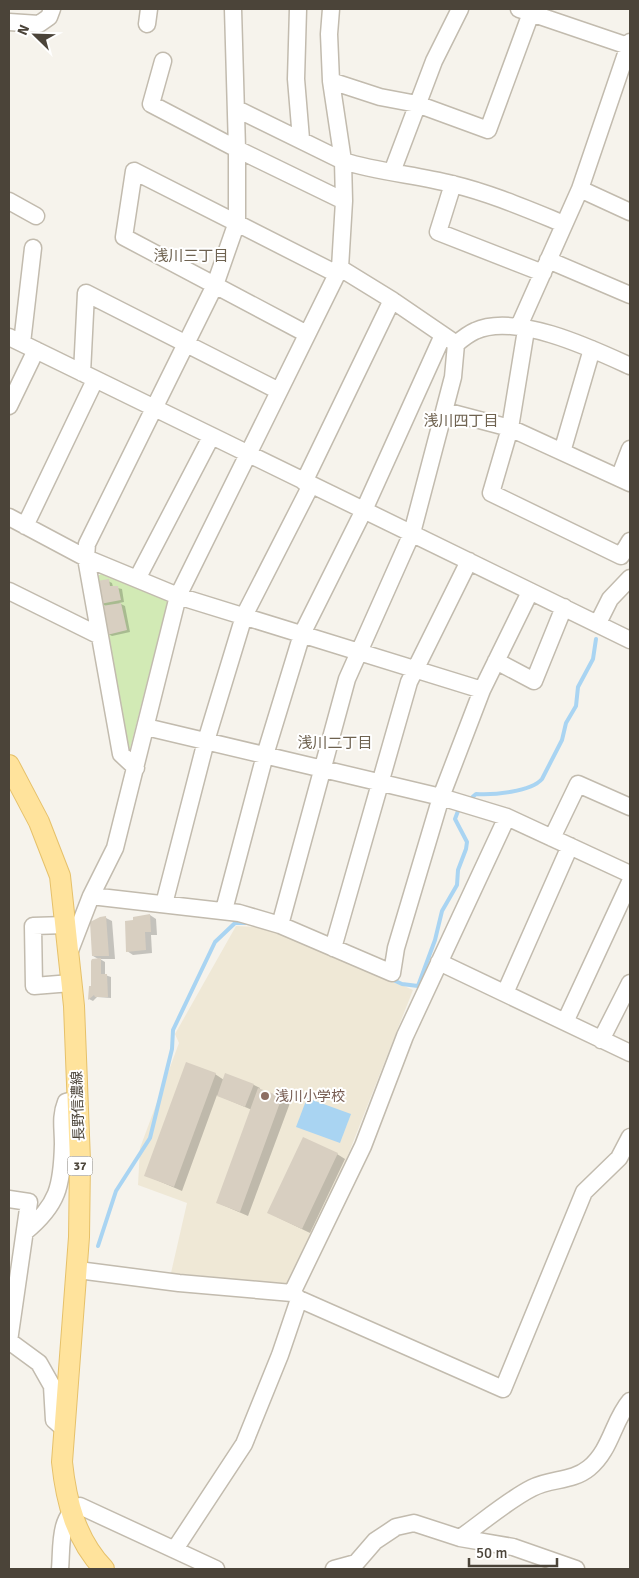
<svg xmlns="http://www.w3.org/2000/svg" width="639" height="1578" viewBox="0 0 639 1578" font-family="Signika,'Noto Sans JP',sans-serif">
<rect width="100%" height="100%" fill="#f6f3ec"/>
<path fill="#efe8d6" d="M236,926L274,928L413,990L348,1155L287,1284L171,1273L187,1203L138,1185L140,1148L179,1043L175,1034Z"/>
<path fill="#d2eab5" d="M101,574L168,600L130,749L128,750L94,578Z"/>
<path fill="#a9d4f2" d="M307,1098L351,1114L340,1143L296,1127Z"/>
<path fill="#0003" d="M108,581L112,583L113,587L122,589L124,602L119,603L125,606L130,632L112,636L108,634L107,607L101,603Z
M150,915L156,919L157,935H151L152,953L133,955L127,951L134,918Z
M106,918L112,921L115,959H100L105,962V975L111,977V998L97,997L93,1001L89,999L90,987L92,988L100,960L93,956Z
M215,1074L224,1080L254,1085L260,1088L259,1090L290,1103L248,1216L218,1203L252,1110L217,1095L182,1191L145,1175Z
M337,1154L345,1159L310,1233L277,1217Z"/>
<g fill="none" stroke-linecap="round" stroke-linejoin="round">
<path stroke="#a9d4f2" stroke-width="4" d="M469,800L476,794C493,795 531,792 542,779L562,740L566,723L576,706L578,687L593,659L596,639
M391,979L402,984L418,986L435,940L442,911L457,885L458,870L466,849L467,842L455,819L458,811
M98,1246L116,1191L150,1138L172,1049L173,1030L215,942L235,923H248"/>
</g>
<path fill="#d8cfc1" d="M109,579L110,586H118L121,600L100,604L97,581Z
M121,603L127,630L107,635L102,606Z
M150,914L151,932H145L146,950L126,952L125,921L133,920V917Z
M106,916L109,956H92L90,922L100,917Z
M101,958V974H107L108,997H95L94,995L88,1000L89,986H91V961L92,959Z
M186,1062L216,1073L174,1187L144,1176Z
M225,1073L254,1084L245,1107L217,1096Z
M258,1088L282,1097L240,1212L216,1203Z
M303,1137L338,1153L302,1229L267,1213Z"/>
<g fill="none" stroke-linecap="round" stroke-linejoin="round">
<g stroke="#c2bbae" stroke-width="19">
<path id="minor" d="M298,9L296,79L301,139
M519,9L628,46
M9,22L39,24L49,17L52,9
M147,24L149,9
M163,61L151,104L237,149L344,201
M331,81L380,97L417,104L488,130L531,13
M237,109L343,161C378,172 416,175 452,184C490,193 527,209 564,224
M392,172L434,61L460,9
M453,184L438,232L543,273
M580,189L630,212
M9,201L36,216
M548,260L630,295
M340,268L392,300L452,341
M519,326L580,189L630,42
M526,330L510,428L491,493L621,556L630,541
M307,334L124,237L134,171L337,274
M9,337L630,640
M22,343L33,248
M456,344C462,339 468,334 475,331C515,312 593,349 630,366
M82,373L86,293L279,391
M9,406L36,350
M445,411L510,428L630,483
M562,452L592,349
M619,478L630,449
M304,482L392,300
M9,517L86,558L178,596L482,690
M25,526L95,380
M137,579L211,437
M9,591L100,636
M598,623L610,599L630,578
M496,661L534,681L564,607
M146,727L441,797L507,817L630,874
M136,768L121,754L86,558L87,544L215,285L237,222V149L233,9
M552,838L578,784L630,807
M91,896L239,913L280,925L392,973L396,948L441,797L482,690L530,592
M164,904L206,741L244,616L311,485
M224,910L265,755L302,634L364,510L443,335
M66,925L33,926L34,986L71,983
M280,925L347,679L412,533L453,377L456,344
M333,948L409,682L469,561
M69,953L91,896L115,848L178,596L340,268L344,201L343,161L331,81L329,34L331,9
M439,962L630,1053
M505,993L570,846
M565,1022L630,882
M601,1040L630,983
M9,1199L29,1202L9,1341
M25,1232C58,1205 62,1186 63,1144C63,1128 60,1117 66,1102L77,1099
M78,1270L179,1283L292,1293L299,1299L280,1355L244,1444L175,1549
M292,1293L363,1146L405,1036L507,817
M299,1299L503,1389L584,1192L619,1158L630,1137
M9,1341L39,1363L52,1386L54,1420L63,1428
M460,1538C483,1522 508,1500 532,1488C551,1478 572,1482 589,1468C611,1450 613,1421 630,1401
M60,1569C62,1549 58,1516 80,1506L216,1569
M334,1569L356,1563L375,1541L396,1527L414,1523L460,1538L513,1547L576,1569"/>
</g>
<g stroke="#e6c16a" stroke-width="22">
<path id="major" d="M9,765L39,822L60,876L74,1006L80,1161L79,1237L62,1462C66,1501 76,1540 104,1569"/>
</g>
<use href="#minor" stroke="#fff" stroke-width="16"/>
<use href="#major" stroke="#ffe39c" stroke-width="20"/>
</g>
<circle fill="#8d6e63" stroke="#fff" stroke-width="2" cx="265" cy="1096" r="5"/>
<g text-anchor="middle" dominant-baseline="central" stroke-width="4" stroke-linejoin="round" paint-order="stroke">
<rect fill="#fff" stroke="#817c74" stroke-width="1" x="67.5" y="1156.5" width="25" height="19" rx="4"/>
<g font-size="12" font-weight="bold" fill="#4b4439">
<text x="80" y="1166">37</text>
</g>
<g font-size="14" fill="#785e54" stroke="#fff" text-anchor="start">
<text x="275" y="1096">浅川小学校</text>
</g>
<g font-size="14" fill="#4b4439" stroke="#fff">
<text transform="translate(78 1106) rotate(-92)">長野信濃線</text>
</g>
<g font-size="15" fill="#6e6250" stroke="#fff">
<text x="191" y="256">浅川三丁目</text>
<text x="461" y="421">浅川四丁目</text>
<text x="335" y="743">浅川二丁目</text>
</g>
</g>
<rect width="639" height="1578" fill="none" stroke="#4b4439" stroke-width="20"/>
<g transform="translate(35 35) rotate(293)" stroke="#ffffff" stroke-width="4" paint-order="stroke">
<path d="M0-4L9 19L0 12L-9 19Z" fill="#4b4439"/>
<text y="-8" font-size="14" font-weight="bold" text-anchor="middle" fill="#4b4439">N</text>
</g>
<path d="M469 1558v8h88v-8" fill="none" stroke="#4b4439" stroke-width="2.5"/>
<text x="476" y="1558" font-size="15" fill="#4b4439" stroke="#ffffff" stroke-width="4" paint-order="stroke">50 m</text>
</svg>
